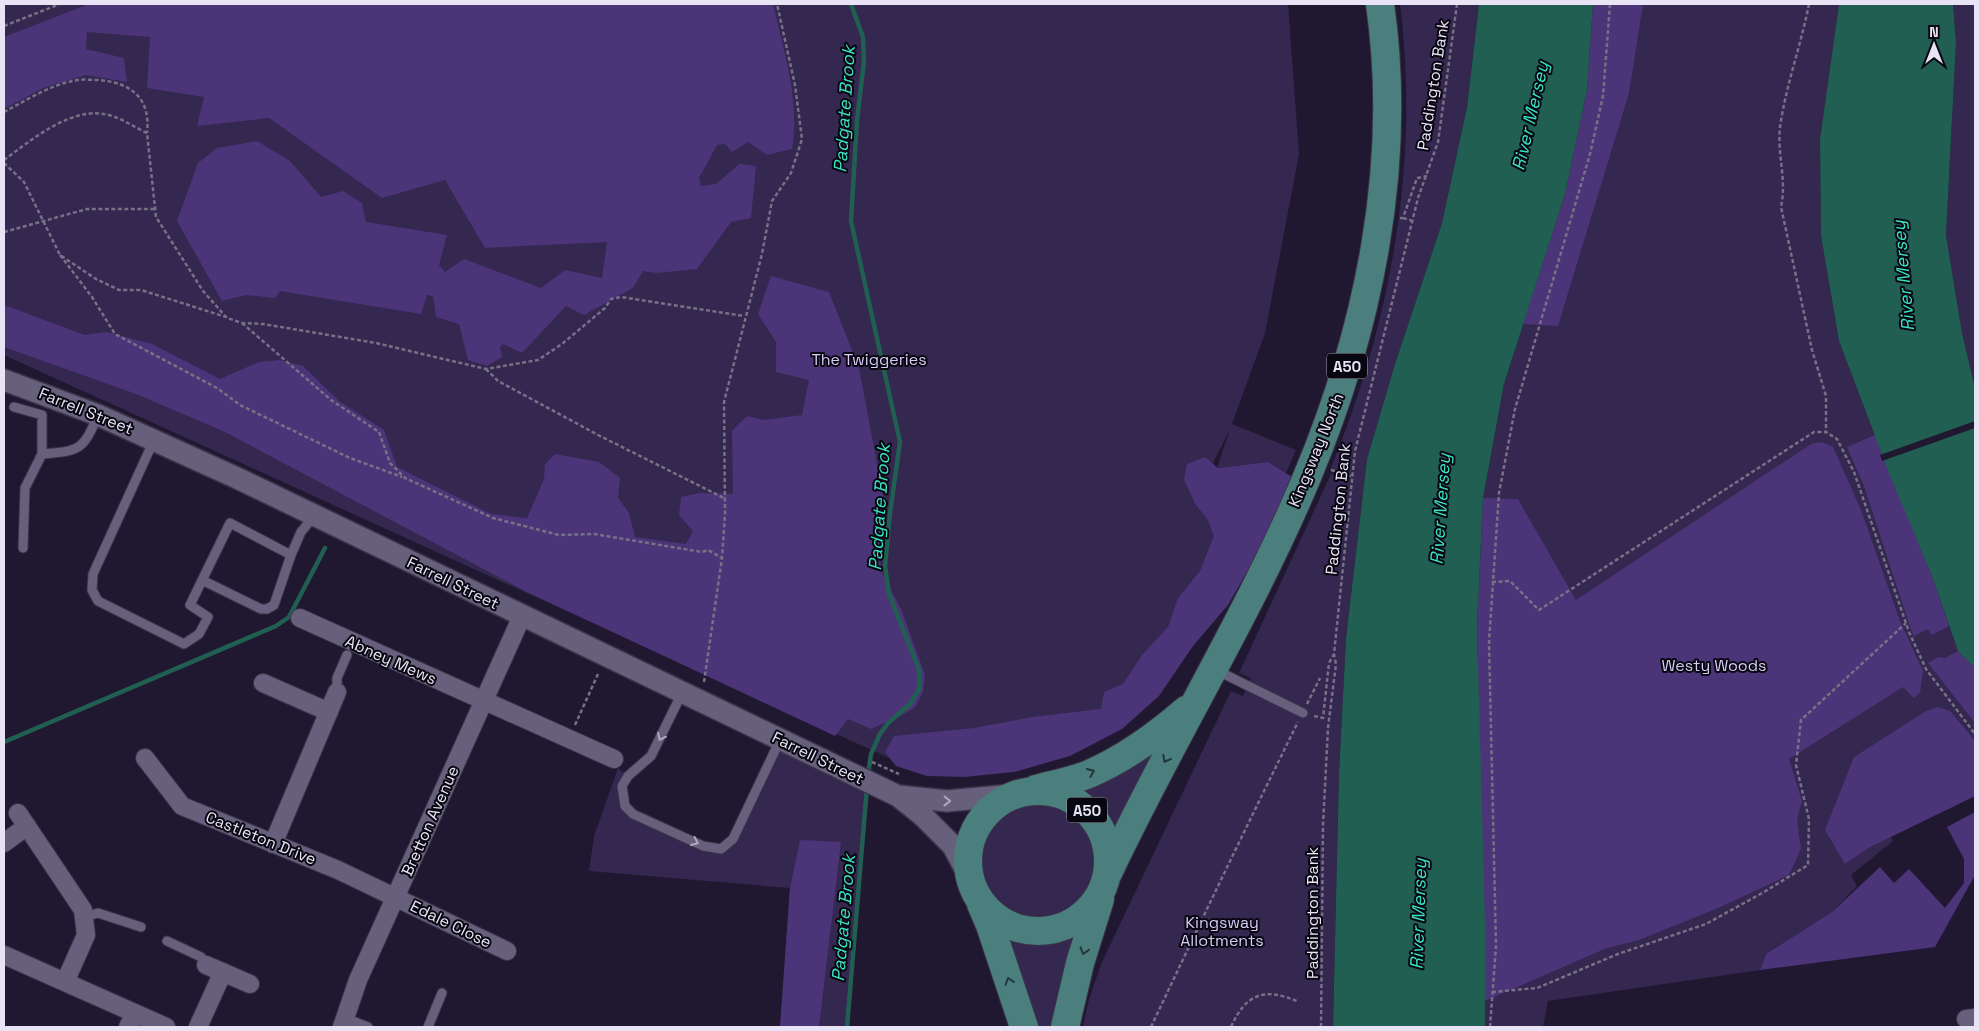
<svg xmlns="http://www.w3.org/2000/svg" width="1979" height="1031" viewBox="0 0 1979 1031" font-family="'Space Grotesk',sans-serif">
<rect width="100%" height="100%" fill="#201830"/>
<path fill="#342750" d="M4,4H1288L1299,154L1265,333L1232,424L1296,450L1286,473L1268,462L1217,468L1230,429L1201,487L1266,515L1128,722L922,773L4,355Z
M1400,4H1479L1467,107L1442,223L1395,364L1367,459L1346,638L1339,773L1333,1027H1083L1088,1003L1101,964L1231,691L1243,696L1251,678L1239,673L1331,474L1347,478L1350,476L1330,470C1391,322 1420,163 1400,4Z
M1593,4H1839L1820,139L1821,236L1839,341L1891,478L1932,576L1958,651L1975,668V796L1891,837L1893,841L1851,875L1857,886L1832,912L1766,954L1760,970L1548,1001L1543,1027H1485L1483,498L1504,384L1565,194L1587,90Z
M1953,4H1975V388L1962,333L1946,235L1956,42Z
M1160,742L1117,835L1104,815L1074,787Z
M777,747L866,791L847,1027H780L790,888L589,871L594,836L618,768L628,776L622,786L625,806L703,846L728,844Z
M980 860a58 58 0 1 1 116 0a58 58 0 1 1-116 0Z
M1084,927L1058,1027H1034L1005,932C1038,942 1053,943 1084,927Z"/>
<path fill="#4c3478" d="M89,4H773C784,52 800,99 792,149L767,155L748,142L732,152L725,144L717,145L699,178L701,186L716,184L739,164L756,166L751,218L731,222L697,269L657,273L643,271L633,288L584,315L566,306L522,353L503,344L500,347L502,357L487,366L468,360L459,324L436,317L433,296L427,295L421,314L280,291L275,298L246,295L222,301L177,221L198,163L217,148L257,141L290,161L321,197L343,191L362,203L366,222L447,235L439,265L445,272L464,259L541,288L565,270L602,278L607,242L485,248L445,180L382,198L269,118L197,126L204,97L147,88L150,37L87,32L86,49L124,58L127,82L86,75L43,88L4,109V37Z
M1593,4H1643L1629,93L1558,326L1523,324L1565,194L1587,90Z
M771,276L829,292L859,368L883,496L880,569L901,609L925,675L923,692L915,707L904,714L871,729L848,719L835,736L525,591L223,431L136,394L4,347V305L85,335L107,332L152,344L220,379L259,362L280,360L303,366L339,401L384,430L397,467L491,514L527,518L544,479L545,464L555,454L599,462L620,478L618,498L629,513L635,537L686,544L693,531L679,515L681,497L699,493L733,494L732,431L747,416L763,420L802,415L809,380L776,372V342L758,314Z
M1875,435L1932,576L1949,626L1932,635L1928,629L1914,636L1911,630L1864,486L1847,447Z
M1822,442L1833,447L1861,510L1900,621L1923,671L1920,693L1914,698L1903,687L1789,759L1802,801L1797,820L1801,849L1789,875L1718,908L1639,940L1607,948L1485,1001L1477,627L1483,498L1518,499L1576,600L1811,444Z
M1205,457L1218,468L1268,462L1294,478L1255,558L1228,605L1193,646L1159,696L1122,729L1070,756L1014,772L964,777L927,776L896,766L885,752L894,736L974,728L1032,717L1101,709L1104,692L1123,684L1142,655L1168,627L1178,598L1200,571L1214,536L1208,520L1196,505L1184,480L1187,464Z
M1958,651L1975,668V723L1928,663L1938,657L1945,658Z
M1938,707L1950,711L1975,741V796L1870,847L1845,864L1825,830L1854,757L1926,711Z
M1975,812V875L1935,947L1760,970L1766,954L1832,912L1880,867L1894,883L1909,869L1945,908L1964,883V859L1947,827Z
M800,840L841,842L819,1027H780L790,888Z"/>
<path fill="#215f52" d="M1479,4H1593L1587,90L1565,194L1504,384L1483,498L1477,627L1485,921V1027H1333L1339,773L1346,638L1367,459L1395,364L1442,223L1467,107Z
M1839,4H1953L1956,42L1946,235L1962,333L1975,388V668L1958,651L1932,576L1891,478L1839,341L1821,236L1820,139Z"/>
<path fill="#201830" d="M1975,421V428L1882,461L1880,455Z"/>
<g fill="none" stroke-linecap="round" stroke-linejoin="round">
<path stroke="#215f52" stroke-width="4.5" d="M851,4L863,37L864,61L857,120L851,221L900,442L890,513L885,566L889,594L919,670V689L910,704L888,723L880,734L871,754L868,775
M4,742L276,626L289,617L325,548
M847,1027L867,787"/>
<g stroke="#3b3449" stroke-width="11">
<path id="service" d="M14,407L42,415V454
M154,440L93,574L92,590L98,601L184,644L199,634L208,617L190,605L230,523L291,555L301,532L314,516
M23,548L25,488L42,454C79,451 83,451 98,415
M202,580L261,609H267L274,605L291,555
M1216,670L1303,713
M337,692V678L347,655
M682,693L651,756L628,776L622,786L625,806L633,814L703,846L721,849L733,839L780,740
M84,917L98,913L141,927
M167,941L201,957L206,965
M345,1018L368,1027
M428,1027L442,993"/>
</g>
<g stroke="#3b3449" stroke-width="20">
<path id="minor" d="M300,618L614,759
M263,683L329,712
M145,758L182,806L338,870L507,951
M18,813L83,910L86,935L65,982
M4,843L27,826
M273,844L337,692
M4,955L166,1027
M206,965L250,984
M1966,1019L1975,1018
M128,1027L135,1013
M198,1027L223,972
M342,1027L358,980L522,616"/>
</g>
<g stroke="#3b3449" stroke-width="24">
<path id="tertiary" d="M4,380L98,415L237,478L898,796L922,815L953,846L970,878
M899,796L947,801L1012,795"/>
</g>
<g stroke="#3b3449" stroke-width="30">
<path id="primary" d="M1036,789C1054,784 1073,781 1089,774C1126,758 1156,736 1186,710
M968 861a70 70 0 1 1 140 0a70 70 0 1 1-140 0Z
M1108,873C1171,739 1250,613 1307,477C1369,329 1403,164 1380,4
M981,904L990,925L1024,1027
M1065,1027L1080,963L1100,899"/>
</g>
<path stroke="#777186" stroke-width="2.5" stroke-dasharray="4 2.5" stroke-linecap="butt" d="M1809,4C1801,45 1786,85 1780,127C1777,154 1787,180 1781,207L1812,350L1826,396V432
M4,26L60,4
M4,112C27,100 51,84 78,80C84,79 91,80 97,80C131,82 151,98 147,133
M4,160C30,141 69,108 104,114C118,116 134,127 147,133L156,217L203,291L227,318L242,323L263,324L376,343L486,369L538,360L562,344L605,308L611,299L621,297L744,316
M4,163L24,182L60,255L96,279L119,290H141L226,317
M1400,218H1403L1417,178L1427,176
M1403,218L1413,221
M4,232L87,209H155
M60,255L92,297L115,334L217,388L240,405L350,458L402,477
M242,323L331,400L379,432L390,463L405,478L493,518L559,535L594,534L702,552L708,550L722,558
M486,369L498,381L600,436L724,498
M1331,470L1351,476
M1492,582L1510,581L1539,610L1814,432H1826L1837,439L1854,472L1909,632L1926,669L1975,734
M704,682L722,558L725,513L724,402L762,254L772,201L791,173L802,139L795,85L777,4
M1307,704L1320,678
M1314,716L1323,718L1329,663L1334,654
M575,725L598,674
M872,762L899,774
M1492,992L1537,988L1618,954L1706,924L1764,892L1808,865L1809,819L1796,765L1801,720L1906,623
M1151,1027C1199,925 1248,823 1298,722
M1231,1027C1246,993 1265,987 1299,1002
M1321,1027L1323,825L1328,728L1336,664L1334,654L1355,451L1418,198L1438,142L1457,4
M1490,1027L1496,946L1489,642L1499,493L1515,409L1590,154L1603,96L1610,4"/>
<use href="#service" stroke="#67607d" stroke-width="9"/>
<use href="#minor" stroke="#67607d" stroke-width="18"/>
<use href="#tertiary" stroke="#67607d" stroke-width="21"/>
<use href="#primary" stroke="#4a7f7e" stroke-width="28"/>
</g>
<defs><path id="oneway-chevron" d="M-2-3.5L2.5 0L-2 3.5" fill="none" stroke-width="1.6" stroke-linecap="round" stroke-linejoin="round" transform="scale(1.25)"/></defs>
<g stroke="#aea9bf">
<use href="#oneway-chevron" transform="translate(661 737) rotate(116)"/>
<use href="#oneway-chevron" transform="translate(947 801) rotate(1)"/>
<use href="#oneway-chevron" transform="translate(695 842) rotate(25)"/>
</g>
<g stroke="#22363c">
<use href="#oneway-chevron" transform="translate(1166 759) rotate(118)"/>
<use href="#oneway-chevron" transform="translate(1091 772) rotate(-23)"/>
<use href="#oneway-chevron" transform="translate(1084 951) rotate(107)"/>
<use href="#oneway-chevron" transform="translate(1009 981) rotate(-108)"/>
</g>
<g text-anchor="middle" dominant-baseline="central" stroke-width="4" stroke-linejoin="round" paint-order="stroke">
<g fill="#080610" stroke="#a5a1b0" stroke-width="1">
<rect x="1327" y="353.5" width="40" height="25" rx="4"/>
<rect x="1067" y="797.5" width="40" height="25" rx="4"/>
</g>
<g font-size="15" font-weight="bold" fill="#e8e4f5">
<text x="1347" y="366">A50</text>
<text x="1087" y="810">A50</text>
</g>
<g font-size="16" fill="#e8e4f5" stroke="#080610">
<text transform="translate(1433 85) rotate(-81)">Paddington Bank</text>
<text transform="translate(86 411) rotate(22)">Farrell Street</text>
<text transform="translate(1316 450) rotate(-68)">Kingsway North</text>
<text transform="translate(1338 509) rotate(-84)">Paddington Bank</text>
<text transform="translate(453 583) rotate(26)">Farrell Street</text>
<text transform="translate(391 660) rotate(24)">Abney Mews</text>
<text transform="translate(818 758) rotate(26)">Farrell Street</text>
<text transform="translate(430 821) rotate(-66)">Bretton Avenue</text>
<text transform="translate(261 838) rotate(22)">Castleton Drive</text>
<text transform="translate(1312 913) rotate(-90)">Paddington Bank</text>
<text transform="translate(451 924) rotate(26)">Edale Close</text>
</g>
<g font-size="16" fill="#d6ccf5" stroke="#080610">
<text x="869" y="359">The Twiggeries</text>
<text x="1714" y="665">Westy Woods</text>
<text x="1222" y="922">Kingsway<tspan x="1222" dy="18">Allotments</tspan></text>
</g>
<g font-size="18" font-style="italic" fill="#39e3c3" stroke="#080610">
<text transform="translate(844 109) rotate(-86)">Padgate Brook</text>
<text transform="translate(1530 116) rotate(-77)">River Mersey</text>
<text transform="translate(1903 276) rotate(-95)">River Mersey</text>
<text transform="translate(879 507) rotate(-86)">Padgate Brook</text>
<text transform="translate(1440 509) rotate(-86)">River Mersey</text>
<text transform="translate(1418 914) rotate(-88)">River Mersey</text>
<text transform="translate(843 918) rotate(-85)">Padgate Brook</text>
</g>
</g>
<rect width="1979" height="1031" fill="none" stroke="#e8e4f5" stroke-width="10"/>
<g transform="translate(1934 45)" stroke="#080610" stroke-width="4" paint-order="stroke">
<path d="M0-4L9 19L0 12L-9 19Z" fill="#e8e4f5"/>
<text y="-8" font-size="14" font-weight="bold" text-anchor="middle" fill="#e8e4f5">N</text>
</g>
</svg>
